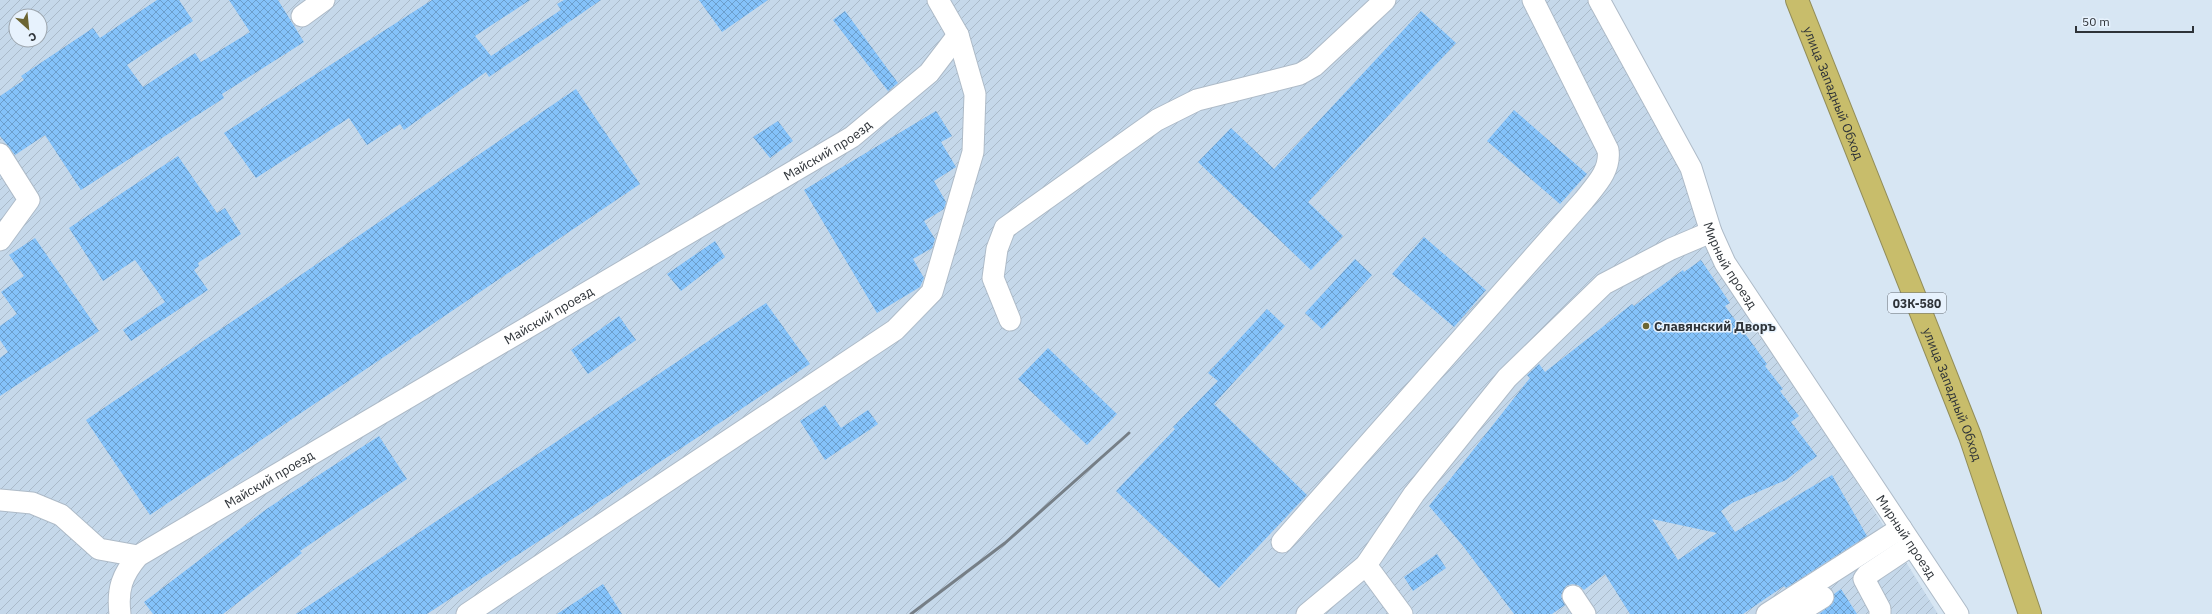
<svg xmlns="http://www.w3.org/2000/svg" width="2212" height="614" viewBox="0 0 2212 614" font-family="'IBM Plex Sans',sans-serif">
<defs>
<pattern id="industrial-furrows" width="10" height="10" patternUnits="userSpaceOnUse"><rect width="10" height="10" fill="#c5d8ea"/><path d="M-1 1l2-2M0 10L10 0M9 11l2-2" fill="none" stroke="#aabac9"/></pattern>
<pattern id="building-cross-hatch" width="8" height="8" patternUnits="userSpaceOnUse"><rect width="8" height="8" fill="#84c2fa"/><path d="M0 0l8 8M0 8l8-8" fill="none" stroke="#6c9ecb"/></pattern>
</defs>
<rect width="100%" height="100%" fill="#d7e6f3"/>
<path fill="url(#industrial-furrows)" fill-rule="evenodd" d="M0,0H1590L1678,151L1716,254L1938,614H0ZM16,16H40V40H16Z"/>
<path fill="url(#building-cross-hatch)" fill-rule="evenodd" d="M157,0H179L193,21L127,65L143,87L195,53L201,62L250,32L229,0H278L304,42L222,94L224,98L81,190L45,135L15,155L0,136V96L24,80L21,76L93,28L100,38Z
M432,0H530L475,36L491,56L561,10L557,4L564,0H601L489,77L486,72L404,130L400,124L367,145L349,118L256,178L224,133Z
M699,0H768L722,32Z
M845,11L898,83L888,91L833,20Z
M1421,11L1456,43L1308,202L1343,236L1311,270L1198,162L1231,128L1274,169Z
M576,89L640,184L150,515L86,420Z
M1514,110L1587,174L1560,204L1487,141Z
M936,111L952,136L941,142L956,167L934,181L946,202L944,209L924,221L935,239L932,248L913,259L924,278L920,287L877,313L804,190Z
M778,121L793,141L770,158L753,137Z
M178,156L217,213L225,208L241,234L198,263L199,266L194,270L208,290L131,341L123,330L165,302L135,260L103,281L69,228Z
M1424,237L1486,290L1454,327L1392,274Z
M35,238L99,331L0,396V358L8,352L0,340V326L17,314L1,292L24,276L9,255Z
M715,241L725,257L681,291L667,274Z
M1355,259L1372,275L1322,329L1305,313Z
M1701,260L1730,303L1725,306L1767,364L1765,366L1783,389L1780,391L1799,416L1791,422L1817,456L1786,480L1732,503L1721,511L1735,532L1832,475L1867,536L1786,588L1784,586L1743,614H1630L1605,574L1584,590L1578,585L1572,584L1566,586L1561,596L1565,605L1552,614H1514L1463,546L1429,506L1530,378L1527,375L1539,364L1545,372L1632,304L1634,306L1683,270L1684,272ZM1652,519L1717,533L1678,560Z
M766,303L810,364L427,614H296Z
M1267,309L1285,326L1214,404L1307,495L1219,588L1116,491L1175,429L1173,427L1218,381L1208,373Z
M619,316L636,340L588,374L571,350Z
M1048,348L1117,414L1087,445L1018,379Z
M825,405L841,428L868,410L878,424L825,460L800,421Z
M379,436L407,479L300,551L302,553L223,614H153L144,602L268,508Z
M1437,554L1446,568L1413,591L1404,577Z
M603,584L622,614H557Z
M1841,589L1857,614H1819L1833,603L1834,594Z"/>
<g fill="none" stroke-linecap="round" stroke-linejoin="round">
<g stroke="#aebbc8" stroke-width="23">
<g id="minor">
<path id="s1" d="M1599,0L1691,168L1711,232L1725,263L1958,614"/>
<path d="M302,16L324,0"/>
<path d="M0,154L29,200L0,240"/>
<path d="M1010,320L993,278L997,249L1005,228L1157,120L1197,100L1300,74L1314,66L1385,0"/>
<path d="M0,500L32,503L61,515L99,549L138,556"/>
<path d="M1282,542L1584,200C1596,185 1611,170 1608,150L1533,0"/>
<path d="M1366,565L1402,614"/>
<path d="M1573,596L1585,614"/>
<path id="s2" d="M120,614C117,589 122,575 138,556L852,137L929,73L958,35"/>
<path d="M467,614L895,330L932,292L973,152L975,94L958,35L938,0"/>
<path d="M1307,614L1366,565L1414,494L1507,378L1604,284L1671,249L1711,232"/>
<path d="M1767,614L1901,528"/>
<path d="M1796,614L1823,597"/>
<path d="M1880,614V609L1864,579L1867,575L1912,545"/>
</g>
</g>
<g stroke="#928d59" stroke-width="24">
<g id="highway">
<path id="s3" d="M1797,0L1970,436L2030,614"/>
</g>
</g>
<use href="#minor" stroke="#fff" stroke-width="21"/>
<use href="#highway" stroke="#c8bd6b" stroke-width="22"/>
<path stroke="#767f87" stroke-width="3" d="M911,614L1005,543L1129,433"/>
</g>
<circle fill="#6c6532" stroke="#e7f2fd" stroke-width="1.5" cx="1646" cy="326" r="4"/>
<g text-anchor="middle" dominant-baseline="central" stroke-width="3" stroke-linejoin="round" paint-order="stroke">
<rect fill="#e7f2fd" stroke="#666c73" stroke-width="1" x="1888" y="293" width="58" height="20" rx="3"/>
<g font-size="12" font-weight="bold" fill="#2e3338">
<text x="1917" y="303">03К-580</text>
</g>
<g font-size="13" fill="#2e3338" stroke="#e7f2fd">
<text stroke="none"><textPath href="#s3" startOffset="100">улица Западный Обход</textPath></text>
<text stroke="none"><textPath href="#s2" startOffset="863">Майский проезд</textPath></text>
<text stroke="none"><textPath href="#s1" startOffset="297">Мирный проезд</textPath></text>
<text stroke="none"><textPath href="#s2" startOffset="539">Майский проезд</textPath></text>
<text stroke="none"><textPath href="#s3" startOffset="424">улица Западный Обход</textPath></text>
<text stroke="none"><textPath href="#s2" startOffset="215">Майский проезд</textPath></text>
<text stroke="none"><textPath href="#s1" startOffset="621">Мирный проезд</textPath></text>
</g>
<g font-size="13" font-weight="bold" fill="#2e3338" stroke="#e7f2fd" text-anchor="start">
<text x="1654" y="326">Cлавянский Дворъ</text>
</g>
</g>
<g transform="translate(28 28) rotate(153)"><circle r="19" fill="#e7f2fd" stroke="#9da6ae"/>
<path d="M0-3L7 15L0 10L-7 15Z" fill="#6c6532"/>
<text y="-6" font-size="11" font-weight="bold" text-anchor="middle" fill="#2e3338">С</text>
</g>
<path d="M2076 26v6h117v-6" fill="none" stroke="#2e3338" stroke-width="2"/>
<text x="2082" y="26" font-size="12" fill="#2e3338" stroke="#e7f2fd" stroke-width="3" paint-order="stroke">50 m</text>
</svg>
